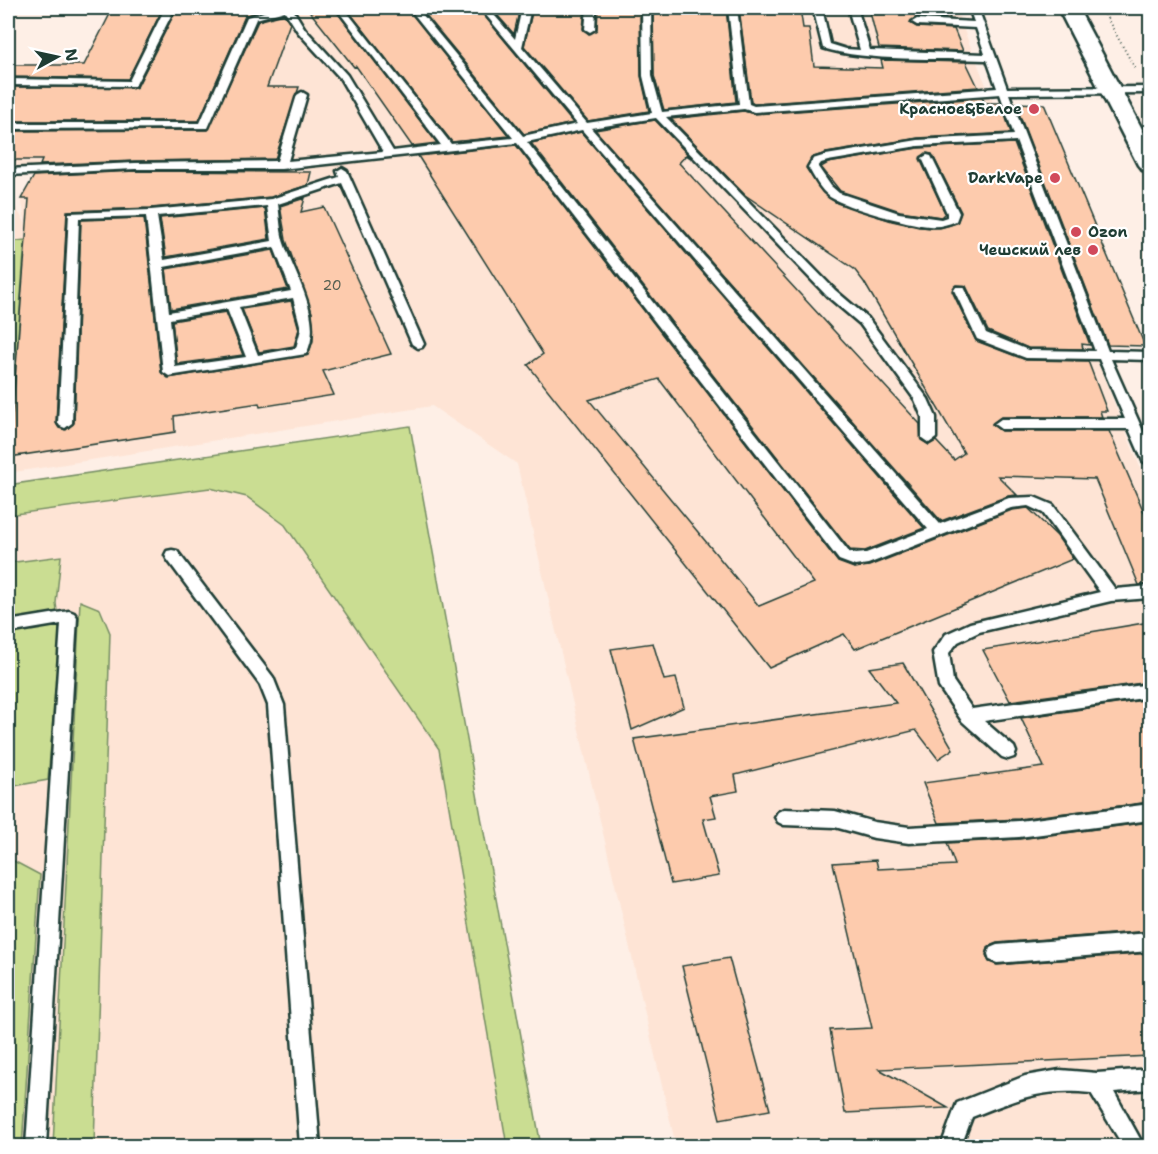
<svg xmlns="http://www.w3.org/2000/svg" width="1158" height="1154" viewBox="0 0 1158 1154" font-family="'Shantell Sans',sans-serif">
<rect width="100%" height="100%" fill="#feefe6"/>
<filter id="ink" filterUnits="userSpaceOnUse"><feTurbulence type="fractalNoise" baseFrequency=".0167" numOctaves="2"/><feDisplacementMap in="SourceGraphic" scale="12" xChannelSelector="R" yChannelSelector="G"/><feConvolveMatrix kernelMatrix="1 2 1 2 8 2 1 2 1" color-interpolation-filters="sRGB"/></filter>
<g filter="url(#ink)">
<path fill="#fee4d5" d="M113,8H955L1150,492V1146H676L517,464L432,406L8,473V475V195L26,224L21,199L36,172L8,173V65L87,64L89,59H86L89,53L110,52L118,27H103Z
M410,426L541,1146H8V485Z"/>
<path fill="#cadd92" stroke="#748d63" stroke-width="1.5" d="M25,240L9,457L8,475V242Z
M410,426L541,1146H507L439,749L285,525L247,497L210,488L8,515V485Z
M61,556L56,603L59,627V646L48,780L8,787V563Z
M80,601L100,609L110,633L94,1146H53Z
M8,858L40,875L22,1146H8Z"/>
<path fill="#fdcbad" stroke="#1f3d34" stroke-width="1.5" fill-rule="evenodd" d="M113,8H163L128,79L8,77V65H84Z
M177,8H271L245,16L199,121H8V87H137Z
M307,8H334L437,143L412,146L356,66L354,67Z
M346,8H407L509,136L452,142Z
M420,8H478L573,123L524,134Z
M491,8H520L514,34Z
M533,8H585L583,29L589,34L597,29L598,8H640L641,76L649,111L588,121L524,46Z
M653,8H726L736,102L664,110L654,76Z
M739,8H800L803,28H809L814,66L883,68L881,60L966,62L978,87L754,104L751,102Z
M869,8H947L950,18L917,17L910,23L917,27L954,29L963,51L879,48Z
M284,14L290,23L267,87H299L275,159L135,161L40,165L42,160H8V131L208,130L258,21Z
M982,98L985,103H1001L1011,133L918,138L826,153L811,158L806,168L822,192L837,203L892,221L919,227L940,228L957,223L961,212L932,154L926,153L920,159L945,213L941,217L900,211L840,191L821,167L828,163L918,148L1014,143L1090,345L1082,344L1083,349L1028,348L988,331L966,286L956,285L952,291L976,341L1026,360L1088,361L1107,411H1100L1102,417H1001L992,424L1001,431H1109L1150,526V584L1139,585L1095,479L998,476L1017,495L1008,496L941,521L595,130L655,120L692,159L686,155L679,163L920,424L921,440L929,445L936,441L954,460L964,453L864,282L854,269L745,195L671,119L744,111L754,114Z
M1015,103L1044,104L1145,346L1108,345Z
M581,132L924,528L865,551L850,550L531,143Z
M516,145L838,562L854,568L869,566L1012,510L1028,508L1057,536L1073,559L855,649L844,634L769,668L528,365L543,354L418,156ZM659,379L814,583L759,606L589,400Z
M135,171L311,172L308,185L271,197L151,208L67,211L56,423L59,428L66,430L74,423L81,220L144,218L161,372L168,378L308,355L313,341L312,313L286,240L280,206L305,198L301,212L324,207L391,354L323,371L334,395L260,407L259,403L174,416L175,432L9,457L29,199H21L34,176Z
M265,208L269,239L166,257L160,218Z
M273,250L288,289L171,309L166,269Z
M291,301L299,329L294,346L259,352L242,309Z
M226,312L243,355L177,364L172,321Z
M1150,622V682L1010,701L983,650Z
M653,643L664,680L676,678L684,707L632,730L611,649Z
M903,663L953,749L938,759L916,730L735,775L738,791L710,796L716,817L703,819L719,876L671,884L634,739L896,703L869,668Z
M1150,699V802L1019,819L939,823L923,783L1044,767L1021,718Z
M1150,822V931L997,943L989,946L986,955L989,962L997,965L1150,953V1056L879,1069L948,1108L845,1113L830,1030L872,1028L833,863L876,860L878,869L955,865L947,843L1019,839Z
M729,958L770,1110L720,1119L682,966Z"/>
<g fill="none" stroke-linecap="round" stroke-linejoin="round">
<g stroke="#1f3d34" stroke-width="5">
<path id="lane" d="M165,8H175L135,86L8,85V79L129,81Z
M277,8H292L305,29L347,75L393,151L441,145L336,8H344L451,144L513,138L409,8H417L523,136L577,124L480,8H488L515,39L522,8H531L522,47L587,123L652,113L643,76L642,8H651L652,76L662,112L739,104L728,8H737L749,104L754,106L997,88L987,60C938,58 868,62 823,48L813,8H822L830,44L846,49L860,50L848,8H857L870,50L985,54L976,28L917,25L912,22L917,19L974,22L969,8H978L1007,88L1150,87V93L1009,94L1108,351L1150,352V360L1111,359L1150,447V466L1143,461L1129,429H1001L994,424L1001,419H1125L1099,359L1026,358L977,339L954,290L956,287H964L986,333L1028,350L1095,351L1016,141L918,146L828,161L821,163L818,167L831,186L839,193L899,213L941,219L947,217V213L922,158L927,155L931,156L959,213L956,221C947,225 939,227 929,226C908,224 847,208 830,197C820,190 814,177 808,167L813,159L826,155L918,140L1014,135L1000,94L754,112L744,109L666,117L835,290L868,318L928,399L936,417V438L929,443L922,438V417L915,400L860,324L827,296L656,118L591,128L940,524L1009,498L1034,497L1053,505L1115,589L1150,586V598L1111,601L979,632L958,642L949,653L953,681L972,709L1150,684V697L984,721L1014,747L1016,752L1014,757L1008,759L1002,757L962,721L939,687L933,652L946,634L970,623L1100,592L1043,513L1028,506L1011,508L868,564L855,566L839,560L517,143L281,169H135L8,175V169L135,163L277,161L297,95L302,92L307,95L288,161L383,152L340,78L298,32L285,11L256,19L208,128L8,129V123H200L247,17ZM582,130L928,529L866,553L856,554L849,552L527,142Z
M587,8H596L595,29L590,32L585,29Z
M342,168L347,171L424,344L422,347L418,348L412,344L342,183L278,204C280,217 280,233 285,246C296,278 324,320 306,354L169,376L163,372L146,216L79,218L72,423L65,428L60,426L58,423L69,213L151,210L271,199L339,177L337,171ZM267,206L272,241L164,260L157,216ZM274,247L291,291L169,312L164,267ZM293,298L301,329L296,348L258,355L239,307ZM227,309L246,357L175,367L170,319Z
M172,550L177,551L273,677L284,705L320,1146H300L268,705L260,685L167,559L165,555L167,551Z
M69,611L74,613L77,617L46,1146H26L61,624L8,633V621Z
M1150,804V820L1019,837L909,843L874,838L835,827L784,825L778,822L775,817L778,812L784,809L835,811L874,822L909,827L1019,821Z
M1150,933V951L997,963L990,960L988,954L990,948L997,945Z
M1150,1069V1089L1114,1092L1144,1146H1123L1091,1093C1040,1088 1018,1099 972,1117L961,1146H941L957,1103L1025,1076L1060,1070L1097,1073Z"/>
</g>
<g stroke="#1f3d34" stroke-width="5">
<path id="secondary" d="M1058,8H1078L1150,144V172L1142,170L1138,165Z"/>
</g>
<path stroke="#1f3d34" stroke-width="2" stroke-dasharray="1 3" stroke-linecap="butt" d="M1103,11L1136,70"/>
<use href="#lane" fill="#fff" fill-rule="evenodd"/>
<use href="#secondary" fill="#fff" fill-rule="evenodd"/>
</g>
</g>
<g fill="#d1495b" stroke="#fff" stroke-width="2">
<circle cx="1034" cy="109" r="6"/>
<circle cx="1055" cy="178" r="6"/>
<circle cx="1076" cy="232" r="6"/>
<circle cx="1093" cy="250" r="6"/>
</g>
<g text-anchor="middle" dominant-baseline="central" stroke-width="4.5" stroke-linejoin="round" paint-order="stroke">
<g font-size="14" fill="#566052">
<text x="332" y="285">20</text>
</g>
<g font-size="15" font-weight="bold" fill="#1f3d34" stroke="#fff" text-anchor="end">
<text x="1022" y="109">Красное&amp;Белое</text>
<text x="1043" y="178">DarkVape</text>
<text x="1088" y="232" text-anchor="start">Ozon</text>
<text x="1081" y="250">Чешский лев</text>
</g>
</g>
<rect width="1158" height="1154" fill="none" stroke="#fff" stroke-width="30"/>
<rect x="15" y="15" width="1128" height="1124" fill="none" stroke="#1f3d34" stroke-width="2" filter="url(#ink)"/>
<g transform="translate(57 57) rotate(82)" stroke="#ffffff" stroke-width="4.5" paint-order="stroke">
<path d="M0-4.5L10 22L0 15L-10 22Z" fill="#1f3d34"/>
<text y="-9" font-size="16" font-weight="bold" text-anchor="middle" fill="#1f3d34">N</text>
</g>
</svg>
